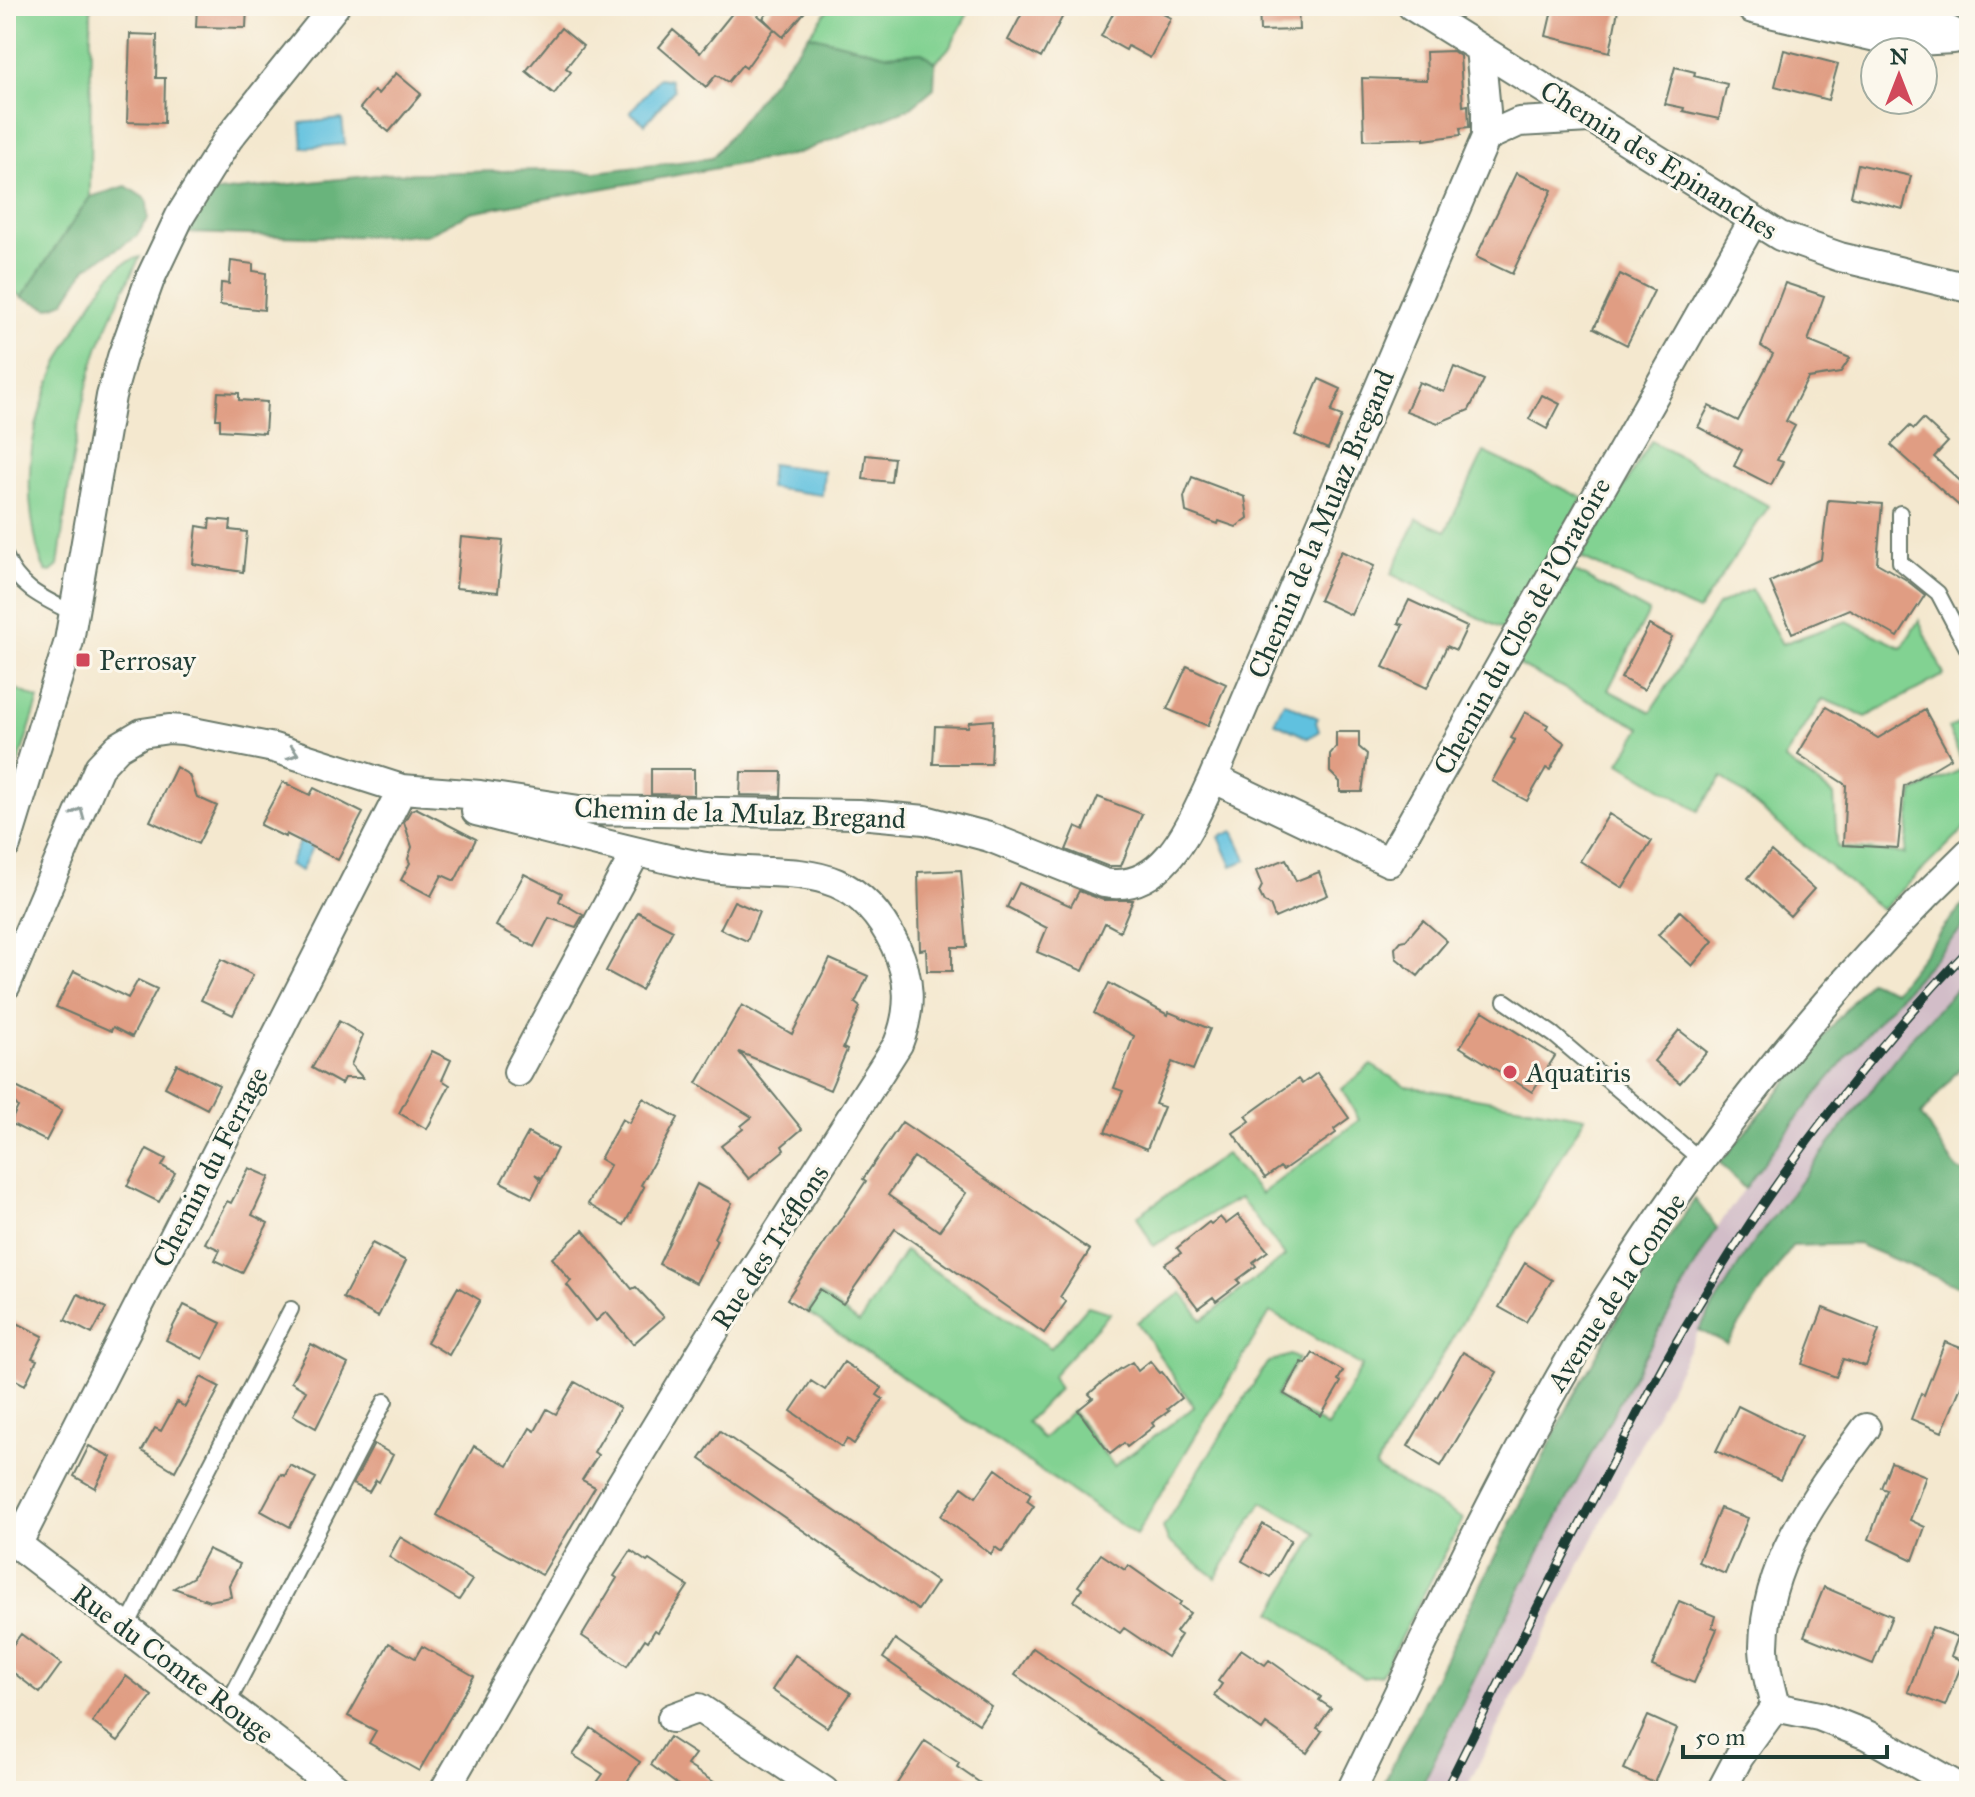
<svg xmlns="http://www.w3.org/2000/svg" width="1975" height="1797" viewBox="0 0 1975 1797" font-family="'IM FELL Great Primer',serif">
<rect width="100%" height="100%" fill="#fbf7ec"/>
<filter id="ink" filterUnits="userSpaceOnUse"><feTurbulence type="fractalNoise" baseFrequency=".0125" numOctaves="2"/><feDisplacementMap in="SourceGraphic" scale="16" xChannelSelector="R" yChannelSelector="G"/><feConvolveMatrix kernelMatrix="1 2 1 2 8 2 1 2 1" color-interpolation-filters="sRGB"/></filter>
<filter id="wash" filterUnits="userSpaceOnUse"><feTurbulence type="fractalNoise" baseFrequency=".006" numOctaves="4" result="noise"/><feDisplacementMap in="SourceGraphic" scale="32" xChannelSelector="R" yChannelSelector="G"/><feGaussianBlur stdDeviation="1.8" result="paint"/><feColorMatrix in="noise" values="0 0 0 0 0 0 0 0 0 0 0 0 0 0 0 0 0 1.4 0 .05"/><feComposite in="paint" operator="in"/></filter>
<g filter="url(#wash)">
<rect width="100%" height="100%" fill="#f4e8cf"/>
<path fill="#d2bdc8" d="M1969,921V975L1913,1036L1699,1330L1465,1791H1419L1501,1623L1667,1314L1717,1228L1782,1135L1887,1009Z"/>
<path fill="#82d292" stroke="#508863" stroke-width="2" d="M6,6H91L90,197L22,297L6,285Z
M831,6H972L950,47L935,63L922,52L888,55L809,35Z
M140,257C126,285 112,312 101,341C76,407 68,496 58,566L51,572L46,571C37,556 35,535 32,518C21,439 48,373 89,307C103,286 114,263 140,257Z
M1651,441L1769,506L1698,611L1581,558Z
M1484,452L1583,498L1506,631L1391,574L1417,519L1446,531Z
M1567,567L1649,612L1608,690L1651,712L1718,605L1751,589L1782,644L1847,621L1902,648L1919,620L1944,675L1866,717L1823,699L1784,759L1834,795L1837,847L1905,854L1913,792L1965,768L1948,728L1966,721L1969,724V824L1882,910L1722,777L1698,811L1620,763L1641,728L1515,663Z
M6,688L16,689L39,699L6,801Z
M1371,1065L1406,1086L1585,1117L1375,1468L1463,1519L1381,1675L1363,1678L1272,1613L1317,1533L1262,1502L1216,1578L1168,1541L1163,1527L1267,1363L1290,1355L1298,1359L1276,1396L1327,1427L1362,1366L1270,1312L1136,1535L807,1312L820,1294L859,1323L905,1251L1051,1348L1088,1306L1110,1313L1052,1376L1059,1389L1027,1422L1043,1439L1072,1411L1114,1466L1194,1407L1137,1322L1182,1293L1202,1320L1285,1256L1240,1198L1153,1246L1137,1216L1226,1154L1261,1194L1359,1120L1342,1089Z"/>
<path fill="#69b47c" stroke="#447858" stroke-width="2" d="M809,35L888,55L922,52L935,63L934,88L910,108L796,154L471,212L426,235L308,237L188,233L209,193L386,174L542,170L596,172L712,158Z
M126,186L147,200L148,219L136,237L86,268L64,302L49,308L22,297L90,197Z
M1969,900V921C1889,1006 1812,1093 1745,1189L1720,1163L1869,981L1894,991L1954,915Z
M1969,975V1057L1921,1115L1956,1168L1969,1177V1291L1858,1244L1792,1246L1727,1344L1699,1330L1750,1247L1913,1036Z
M1695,1199L1717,1228C1611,1412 1512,1600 1419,1791H1380L1572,1399L1630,1296Z"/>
<path fill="#60c1df" stroke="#407f8a" stroke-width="2" d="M659,78L670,80L674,90L645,124L630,112Z
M342,119L345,144L303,148L301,123Z
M771,464L824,471L822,495L769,488Z
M1284,702L1318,718L1316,722L1319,731L1308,738L1274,722Z
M1233,831L1247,860L1232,866L1219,837Z
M302,836L315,841L301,871L289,865Z"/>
<g id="blocks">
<path fill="#e09d83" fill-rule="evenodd" d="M197,6H247L246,28L196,27Z
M738,6H747L773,28L763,18L774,6H810L783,37L774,29L746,68L742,65L728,82L716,75L706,87L659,47L673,30L700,53Z
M1026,6H1068L1041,58L1008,40Z
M1117,6H1167L1163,14L1171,18L1150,58L1128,46L1126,50L1101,36Z
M1259,6H1298L1299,30L1260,31Z
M1553,6H1599L1618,10L1610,52L1546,36Z
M561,28L583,46L566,68L571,72L554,94L526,71Z
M130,34L157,35L156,78H165L164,123L127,122Z
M1784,50L1838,64L1828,100L1775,86Z
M1453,51L1460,56L1463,106L1468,105L1469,127L1460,128L1461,135L1424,140V138L1364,140L1362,78L1427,80L1426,52Z
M1675,67L1695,72L1694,76L1727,84L1719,119L1683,111L1684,108L1665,104Z
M396,73L421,94L389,132L360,108L374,91L378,94Z
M1858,164L1911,176L1903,209L1851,196Z
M1516,173L1552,190L1512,274L1476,257Z
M231,261L253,264V271L266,273L264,310L220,305L221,283L229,284Z
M1620,274L1654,291L1627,345L1594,328Z
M1785,283L1824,296L1808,341L1850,358L1840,373L1808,378L1786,421L1795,426L1777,460L1783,462L1771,485L1734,466L1742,450L1698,427L1709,406L1738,421L1773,354L1761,346Z
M1454,367L1484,380L1469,410L1438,423L1406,411L1419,382L1444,392Z
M1319,379L1341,389L1331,412L1342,416L1328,449L1295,435Z
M218,392L239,393V400L267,402L265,433L220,430V419H216Z
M1542,395L1560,404L1547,429L1529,419Z
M1923,419L1948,442L1934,457L1969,489V508L1966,512L1891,445L1910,426L1914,429Z
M866,455L894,458L891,482L863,479Z
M1192,477L1245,497L1248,518L1236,527L1219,521L1218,524L1186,512L1184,497Z
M1828,500L1882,504L1877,563L1905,579L1925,595L1898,637L1849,609L1792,633L1770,582L1821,559Z
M210,519L231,521L230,530L247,532L243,572L193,564L197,526L209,528Z
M461,537L503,541L498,592L456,588Z
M1341,551L1374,566L1351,615L1319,600Z
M1409,600L1467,627L1456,650L1447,646L1427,688L1383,667L1403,625L1398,623Z
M1649,625L1672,637L1644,690L1621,678Z
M1187,666L1226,684L1208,726L1167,709Z
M1826,707L1878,738L1925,710L1951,758L1904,786L1898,848L1843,845L1846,785L1798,754Z
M1525,712L1548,725L1546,729L1565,743L1550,770L1546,768L1527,801L1492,781L1515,740L1511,738Z
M993,720L991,764H933L935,726L968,727L969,722Z
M1336,732H1359V747L1367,754L1362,792H1340V782L1330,772V754L1336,747Z
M176,767L189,775L197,797L217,806L198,844L150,821Z
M651,769H694V795L651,794Z
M741,772H782L781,796L740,795Z
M283,782L310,795L314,788L363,813L338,860L286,834L285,837L260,825Z
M1098,797L1142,814L1121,866H1107L1066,850L1076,826L1084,830Z
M416,808L476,839L455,881L442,875L431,896L401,880L410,863L408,859L412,847L404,822L411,810Z
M1609,814L1652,841L1623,888L1580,861Z
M1771,851L1814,889L1790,916L1748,878Z
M1286,859L1296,881L1319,872L1328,895L1275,918L1270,905L1264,902L1259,892L1262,886L1256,871Z
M961,870L967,947H952V971H927L926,949L920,950L918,872Z
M524,874L562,893L559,901L583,915L576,927L549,918L534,947L496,926Z
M1019,883L1071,906L1079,891L1103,900H1133L1120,931L1105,923L1083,971L1037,952L1047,928L1007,907Z
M734,901L759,912L747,941L720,929Z
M1680,911L1713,941L1692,966L1658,935Z
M638,912L673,930L641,990L606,971Z
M1423,920L1447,941L1418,976L1396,958L1395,948L1401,941L1406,940Z
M221,959L253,975L233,1015L201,1000Z
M830,959L868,976L855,1003L860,1007L843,1048L847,1050L830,1090L739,1052L802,1129L782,1146L784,1150L749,1179L721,1146L743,1129L741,1126L752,1117L697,1083L742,1005L792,1034Z
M74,971L128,998L138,980L157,989L132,1037L113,1027L111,1031L56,1007Z
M1109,983L1168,1015L1169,1012L1210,1029L1193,1070L1172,1062L1155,1104L1164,1107L1147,1149L1105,1132L1123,1091L1114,1088L1134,1036L1094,1013Z
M1483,1011L1555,1056L1532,1092L1460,1047Z
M339,1021L363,1035L351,1065L363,1078H344L341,1084L312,1068Z
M1679,1030L1707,1052L1680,1083L1654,1061Z
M432,1051L451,1060L442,1080L450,1085L427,1129L399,1113Z
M177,1064L219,1085L207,1109L165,1087Z
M1317,1073L1349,1118L1334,1129L1336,1133L1283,1170L1280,1167L1265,1178L1233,1133L1250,1121L1246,1116L1298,1079L1302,1084Z
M6,1082L62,1110L46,1141L10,1123L18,1107L6,1092Z
M643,1098L678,1118L641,1185L644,1187L624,1225L588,1204L610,1165L600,1159L622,1119L629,1123Z
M902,1122L1090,1250L1060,1297L1066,1302L1044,1333L895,1229L843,1304L820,1289L805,1311L787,1299L866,1181L863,1179ZM914,1157L966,1193L939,1231L888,1195Z
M528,1133L557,1149L542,1178L535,1174L541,1180L532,1198L501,1182Z
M147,1149L166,1159L162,1166L175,1173L159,1202L127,1186Z
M249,1168L270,1177L252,1215L268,1223L242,1273L215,1260L220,1250L205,1243L227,1201L231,1203Z
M697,1184L732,1203L714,1238L717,1240L696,1283L659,1264Z
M1238,1215L1268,1251L1253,1262L1256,1266L1237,1280L1240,1283L1216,1301L1213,1297L1198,1308L1165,1264L1181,1253L1177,1248L1209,1222L1211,1224L1220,1217L1226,1224Z
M583,1230L632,1289L636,1287L664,1317L633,1344L606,1312L596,1321L567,1285L571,1281L552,1258Z
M372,1243L406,1261L378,1317L343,1298Z
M1525,1263L1552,1280L1526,1322L1499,1307Z
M458,1287L480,1300L449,1355L427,1342Z
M78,1294L106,1308L92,1334L65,1320Z
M184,1305L221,1323L203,1359L166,1340Z
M1823,1308L1879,1330L1866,1366L1843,1359L1836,1377L1802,1364Z
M13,1321L43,1336L32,1358L37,1360L25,1385L6,1375V1335Z
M1945,1342L1969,1351V1386L1962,1384L1942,1432L1911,1419L1921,1393L1924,1395Z
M311,1344L348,1364L316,1428L293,1415L306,1391L291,1382Z
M1463,1352L1497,1372L1441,1466L1408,1446Z
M1313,1353L1343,1371L1338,1380L1341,1382L1321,1416L1284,1394L1302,1362L1306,1364Z
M1150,1361L1160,1373L1162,1372L1181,1398L1167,1409L1169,1411L1152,1423L1154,1426L1127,1447L1124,1443L1110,1454L1078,1410L1093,1398L1089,1394L1099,1385L1120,1369L1132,1362L1138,1371Z
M844,1362L882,1388L877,1395L883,1399L854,1444L847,1439L842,1447L791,1411L811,1381L825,1390Z
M201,1377L220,1387L175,1471L142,1451L155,1428L161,1431L177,1402L185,1407Z
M575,1382L620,1408L594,1452L598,1455L582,1480L595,1487L542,1575L437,1515L474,1446L508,1466L530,1428L535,1431L547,1409L556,1414Z
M1738,1406L1801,1437L1780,1480L1716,1451Z
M720,1431L937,1582L918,1610L700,1459Z
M374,1444L393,1455L379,1482L376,1480L369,1492L353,1484Z
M89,1446L111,1457L95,1488L74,1476Z
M1891,1462L1926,1476L1910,1520L1925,1527L1913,1560L1869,1539L1887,1490L1881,1488Z
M290,1465L316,1478L290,1527L261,1511L281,1474L285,1476Z
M996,1469L1031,1494L1027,1501L1034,1506L1002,1552L995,1547L991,1554L941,1516L962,1487L976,1497Z
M1720,1508L1748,1518L1725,1574L1698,1562Z
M1263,1524L1291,1540L1270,1577L1242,1561Z
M400,1537L472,1580L459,1600L389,1557Z
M208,1549L240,1564L229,1585L231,1597L209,1601L174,1588L193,1577Z
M631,1551L647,1562L649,1560L688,1586L658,1632L655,1630L648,1641L645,1639L627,1666L582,1636L617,1578L614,1576Z
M1101,1554L1125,1570L1128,1565L1181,1602L1179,1605L1190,1613L1176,1632L1181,1635L1167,1657L1124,1628L1120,1633L1074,1601L1082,1589L1078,1586Z
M1824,1587L1892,1616L1873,1664L1804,1636Z
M1679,1601L1715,1616L1712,1627L1717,1629L1694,1683L1652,1666Z
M1932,1627L1958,1637L1951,1656L1963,1661L1945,1706L1908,1692Z
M21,1634L61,1664L40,1693L6,1667V1654Z
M895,1639L991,1706L979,1724L883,1658Z
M389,1643L415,1658L422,1646L474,1676L419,1771L369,1743L376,1731L348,1716Z
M1033,1648L1242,1791H1183L1015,1675Z
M1241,1649L1265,1665L1269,1660L1321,1697L1319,1700L1331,1708L1317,1728L1322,1731L1307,1753L1266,1724L1262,1730L1214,1696L1222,1684L1218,1681Z
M795,1655L851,1693L827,1727L772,1690Z
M126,1676L152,1696L118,1741L92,1722Z
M1648,1716L1677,1729L1654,1783L1624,1769Z
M591,1728L640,1762L621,1791H591L603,1774L573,1755Z
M669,1737L695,1754L687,1765L728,1791H686L651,1765Z
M925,1741L959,1763L957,1767L992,1791H892Z"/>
</g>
</g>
<g filter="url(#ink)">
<use href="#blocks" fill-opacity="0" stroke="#6a796a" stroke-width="2"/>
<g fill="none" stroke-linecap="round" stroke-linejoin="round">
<g stroke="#6a796a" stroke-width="18">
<path id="service" d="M1900,513V562L1938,593L1969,652
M6,557C18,589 47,600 75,614
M1505,1001L1554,1035L1702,1161
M126,1628L291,1309
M227,1705L385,1401"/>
</g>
<g stroke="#6a796a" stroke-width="32">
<path id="minor" d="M1412,6L1780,236L1840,257L1969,288
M1486,137L1519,122L1589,118
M1213,778L1389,862L1753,221
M6,845L69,641L111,396L122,357L150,279L180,216L228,139L335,6
M6,985L99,767L118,747L142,733L169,729L183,730L274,748L402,789L480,795L579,810L859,814L925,820L989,837L1104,883C1165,894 1192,822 1213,778L1486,137V111L1480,49
M518,1072L636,852
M6,1536L340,1791
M17,1545L402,789
M1775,1707L1819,1716L1867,1735L1965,1791
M672,1718L699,1708L824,1791
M444,1791L611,1501L708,1341L898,1044C912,1009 911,979 895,945C848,848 779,883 695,865C621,849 549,830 476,811
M1351,1791C1428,1634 1501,1473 1592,1323C1697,1152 1824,992 1969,853
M1721,1791L1739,1757L1775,1707C1771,1688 1764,1666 1764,1647C1765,1561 1818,1493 1866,1428"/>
</g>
<g stroke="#6a796a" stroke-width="38">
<path id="tertiary" d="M1753,6L1898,39L1953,36
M1879,6L1904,13L1953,36"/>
</g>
<use href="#service" stroke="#fff" stroke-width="14"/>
<use href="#minor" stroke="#fff" stroke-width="28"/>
<use href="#tertiary" stroke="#fff" stroke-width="34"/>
<g stroke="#1f3d34" stroke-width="9">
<path id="rail" d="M1445,1791C1498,1685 1551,1578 1607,1473C1635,1418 1663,1362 1696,1309C1774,1179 1864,1058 1969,949"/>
</g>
<use href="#rail" stroke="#fbf7ec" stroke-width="6" stroke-dasharray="18" stroke-linecap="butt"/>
</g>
<defs><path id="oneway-chevron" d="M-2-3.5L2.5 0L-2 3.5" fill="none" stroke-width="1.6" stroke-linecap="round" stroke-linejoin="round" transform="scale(2)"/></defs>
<g stroke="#8f9e9a">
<use href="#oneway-chevron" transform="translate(293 753) rotate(17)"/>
<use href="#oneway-chevron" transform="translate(79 813) rotate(-67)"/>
</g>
</g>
<g fill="#d1495b" stroke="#fbf7ec" stroke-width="3">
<rect x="75" y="652" width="16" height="16" rx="4"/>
<circle cx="1510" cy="1072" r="8"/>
</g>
<g text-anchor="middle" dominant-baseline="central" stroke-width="6" stroke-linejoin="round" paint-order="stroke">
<g font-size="28" fill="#1f3d34" stroke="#fbf7ec">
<text transform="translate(1659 160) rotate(32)">Chemin des Epinanches</text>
<text transform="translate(1321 524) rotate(-67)">Chemin de la Mulaz Bregand</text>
<text transform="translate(1522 626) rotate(-61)">Chemin du Clos de l'Oratoire</text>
<text transform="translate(740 813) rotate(2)">Chemin de la Mulaz Bregand</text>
<text transform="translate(210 1167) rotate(-63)">Chemin du Ferrage</text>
<text transform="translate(770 1247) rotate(-57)">Rue des Tréflons</text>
<text transform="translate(1616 1292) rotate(-57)">Avenue de la Combe</text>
<text transform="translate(173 1664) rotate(37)">Rue du Comte Rouge</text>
</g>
<g font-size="28" fill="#1f3d34" stroke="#fbf7ec" text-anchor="start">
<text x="99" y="660">Perrosay</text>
<text x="1526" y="1072">Aquatiris</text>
</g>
</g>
<rect width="1975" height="1797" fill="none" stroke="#fbf7ec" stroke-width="32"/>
<g transform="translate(1899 76)"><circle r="38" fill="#fbf7ec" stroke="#a3ada2" stroke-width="2"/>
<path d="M0-6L14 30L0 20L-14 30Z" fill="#d1495b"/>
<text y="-12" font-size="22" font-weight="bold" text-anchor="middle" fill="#1f3d34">N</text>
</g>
<path d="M1683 1745v12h204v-12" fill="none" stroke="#1f3d34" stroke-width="4"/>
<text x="1695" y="1745" font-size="24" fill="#1f3d34" stroke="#fbf7ec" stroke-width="6" paint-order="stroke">50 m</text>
</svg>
